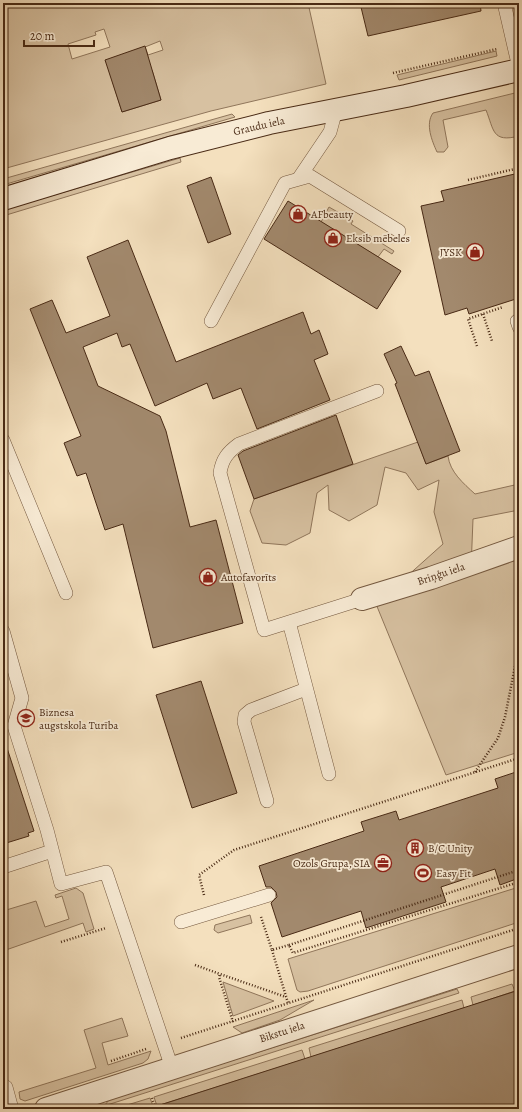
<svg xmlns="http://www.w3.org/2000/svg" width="522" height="1112" viewBox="0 0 522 1112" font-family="Alegreya,serif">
<rect width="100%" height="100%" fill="#f4e0be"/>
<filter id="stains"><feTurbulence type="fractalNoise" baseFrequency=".005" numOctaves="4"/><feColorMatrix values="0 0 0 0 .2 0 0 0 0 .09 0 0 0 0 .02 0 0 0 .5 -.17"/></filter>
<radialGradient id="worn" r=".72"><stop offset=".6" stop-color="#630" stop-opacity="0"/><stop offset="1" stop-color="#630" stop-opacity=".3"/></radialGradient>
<path fill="#d7c1a1" stroke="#90765b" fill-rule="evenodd" d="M3,3H308L326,84L211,111L3,169ZM104,29L110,47L72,59L68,44L96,35L95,32ZM160,41L163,50L148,55L145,47ZM152,70L161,100L122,112L113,83Z
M496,51L497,56L399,80L397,75Z
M519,92V136C492,143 494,130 486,110L443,120L448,147L444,152H437C432,141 425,124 433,113Z
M232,114L235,117L3,185V179Z
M180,158L181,162L3,216V210Z
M329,207L353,221L351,224L394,251L392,254L384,249L378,257L321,222Z
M418,442L426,464L448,456C450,472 463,483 475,494L519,484V510L473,519L471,569L519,552V752L446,775L376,604L443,544L434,512L439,480L418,490L406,473L385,467L377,505L349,521L329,510L328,485L317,493L310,533L286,545L262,543L250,511L254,499Z
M519,887V922L308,991L300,992L297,990L288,959Z
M76,888L83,893L94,929L86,932L83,923L3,951V911L36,901L45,927L69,919L62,896L56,898L55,895Z
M250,915L252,923L218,933L214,930L215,925Z
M223,982L274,1001L233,1016Z
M512,984L515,991L473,1005L471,997Z
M457,989L459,993L104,1106L109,1100L120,1096Z
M314,1000L280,1020L242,1033L233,1027Z
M462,1000L464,1008L311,1057L309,1048Z
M122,1018L128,1036L102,1043L108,1065L151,1051L148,1059L143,1063L25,1101L20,1099L19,1092L96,1068L84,1030Z
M302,1050L305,1059L157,1106L154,1097Z
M150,1098L153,1106L144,1109H114Z"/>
<path fill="#a2896d" stroke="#492a15" d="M360,3H480L481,11L368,36Z
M145,46L161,100L122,112L105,60Z
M519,173V298L469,314L467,308L445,315L421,206L444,201L441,191Z
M211,177L231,234L208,243L187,186Z
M288,201L401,271L377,309L264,239Z
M128,240L176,362L303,312L311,334L319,330L328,354L314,360L330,400L257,429L241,388L213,399L207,383L155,406L130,344L122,347L117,333L83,347L98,386L160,416L166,431L190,527L216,520L243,623L153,648L123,524L105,530L86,473L77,476L64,443L81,436L30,309L52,300L66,333L110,316L87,257Z
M401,346L415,376L429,371L460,451L426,464L395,384L397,383L384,354Z
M336,415L353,464L254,499L238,455L243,451Z
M201,681L237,793L192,808L156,695Z
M3,748H7L34,831L28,833L29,836L3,844Z
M519,771V878L500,885L495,869L441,887L446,902L366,928L361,911L282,937L271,903L277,897L276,892L271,887H266L259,866L364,831L361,822L396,811L399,820L498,788L495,779Z
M519,990V1109H161L160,1105Z"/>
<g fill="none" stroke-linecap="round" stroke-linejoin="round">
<g stroke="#74583f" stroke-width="14">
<path id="service" d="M504,3L519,68
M299,178L330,132L336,110
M519,320L517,321L519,327
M211,321L285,183L310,176L399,231
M3,440L66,593
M362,599L264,630L220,473C222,459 228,452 239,444L377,391
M289,622L329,774
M3,631L22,698L14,726L47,830L61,884L106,872L172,1068
M267,801L244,722L245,715L251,710L306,689
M3,867L52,851
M181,922L269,895
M6,1087L12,1109"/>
</g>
<g stroke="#74583f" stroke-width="24">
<path id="minor" d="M362,599L431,578L519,547
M46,1109L519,956"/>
</g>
<g stroke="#492a15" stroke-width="24">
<path id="secondary" d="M3,199L170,148L269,123L406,96L519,70"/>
</g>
<path stroke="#492a15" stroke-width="2.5" stroke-dasharray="1 2" stroke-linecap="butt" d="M393,73L497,49
M468,180L519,168
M483,314L492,341
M477,346L468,319L503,307
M475,772L498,738L505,717L519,646
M204,895L199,875L234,850L519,758
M261,917L272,950L289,945L293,953L519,882
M61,942L106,928
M289,945L519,870
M272,950L288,1003
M195,965L220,974
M233,1022L219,977L220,974L286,997
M181,1038L519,928
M111,1061L146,1049
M152,1098L156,1109"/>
<use href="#service" stroke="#f8ebd5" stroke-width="13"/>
<use href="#minor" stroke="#f8ebd5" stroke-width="22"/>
<use href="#secondary" stroke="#f8ebd5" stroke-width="22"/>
</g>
<defs>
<g id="shop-ring" transform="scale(0.9)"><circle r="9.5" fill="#f8ebd5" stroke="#8f2418" stroke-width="1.5"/><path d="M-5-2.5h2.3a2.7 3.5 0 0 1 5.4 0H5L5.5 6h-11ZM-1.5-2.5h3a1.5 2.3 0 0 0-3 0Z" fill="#8f2418"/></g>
<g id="university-ring" transform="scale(0.9)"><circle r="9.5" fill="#f8ebd5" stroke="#8f2418" stroke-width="1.5"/><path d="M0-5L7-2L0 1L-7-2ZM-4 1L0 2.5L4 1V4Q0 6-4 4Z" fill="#8f2418"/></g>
<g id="building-ring" transform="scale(0.9)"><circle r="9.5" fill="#f8ebd5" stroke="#8f2418" stroke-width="1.5"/><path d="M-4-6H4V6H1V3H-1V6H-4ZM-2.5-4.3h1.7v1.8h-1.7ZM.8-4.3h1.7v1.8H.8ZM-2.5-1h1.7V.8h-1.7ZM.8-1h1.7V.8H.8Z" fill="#8f2418"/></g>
<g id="office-ring" transform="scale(0.9)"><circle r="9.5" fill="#f8ebd5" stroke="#8f2418" stroke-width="1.5"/><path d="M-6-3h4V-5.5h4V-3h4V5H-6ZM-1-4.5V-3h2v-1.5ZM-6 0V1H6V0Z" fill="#8f2418"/></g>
<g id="stadium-ring" transform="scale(0.9)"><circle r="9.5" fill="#f8ebd5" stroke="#8f2418" stroke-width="1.5"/><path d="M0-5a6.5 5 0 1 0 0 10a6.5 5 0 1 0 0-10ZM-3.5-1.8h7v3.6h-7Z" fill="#8f2418"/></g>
</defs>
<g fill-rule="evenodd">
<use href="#shop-ring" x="298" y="214"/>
<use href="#shop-ring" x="333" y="238"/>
<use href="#shop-ring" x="475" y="252"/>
<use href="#shop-ring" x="208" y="577"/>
<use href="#university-ring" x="26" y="718"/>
<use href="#building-ring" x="415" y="848"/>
<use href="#office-ring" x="383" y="863"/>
<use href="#stadium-ring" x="423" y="873"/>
</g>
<g text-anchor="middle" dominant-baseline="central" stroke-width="3.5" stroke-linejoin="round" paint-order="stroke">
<g font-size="11" fill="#492a15" stroke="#f8ebd5">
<text transform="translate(259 126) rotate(-13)">Graudu iela</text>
<text transform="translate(441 574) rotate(-19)">Briņģu iela</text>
<text transform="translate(282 1032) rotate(-18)">Bikstu iela</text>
</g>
<g font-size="11" fill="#492a15" stroke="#f8ebd5" text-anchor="start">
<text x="311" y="214">AFbeauty</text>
<text x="346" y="238">Eksib mēbeles</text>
<text x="462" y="252" text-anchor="end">JYSK</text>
<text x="221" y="577">Autofavorīts</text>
<text x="39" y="712">Biznesa<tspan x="39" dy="13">augstskola Turība</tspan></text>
<text x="428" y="848">B/C Unity</text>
<text x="370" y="863" text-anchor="end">Ozols Grupa, SIA</text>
<text x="436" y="873">Easy Fit</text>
</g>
</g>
<rect width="522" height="1112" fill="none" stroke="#f4e0be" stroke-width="16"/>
<rect x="4" y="4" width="514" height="1104" fill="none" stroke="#492a15" stroke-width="2"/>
<rect x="8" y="8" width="506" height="1096" fill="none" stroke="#492a15"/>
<path d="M24 40v6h70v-6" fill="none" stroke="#492a15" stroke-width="2"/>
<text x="30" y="40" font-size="12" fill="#492a15" stroke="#f8ebd5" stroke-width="3" paint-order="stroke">20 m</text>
<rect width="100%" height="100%" filter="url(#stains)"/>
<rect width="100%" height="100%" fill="url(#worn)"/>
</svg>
